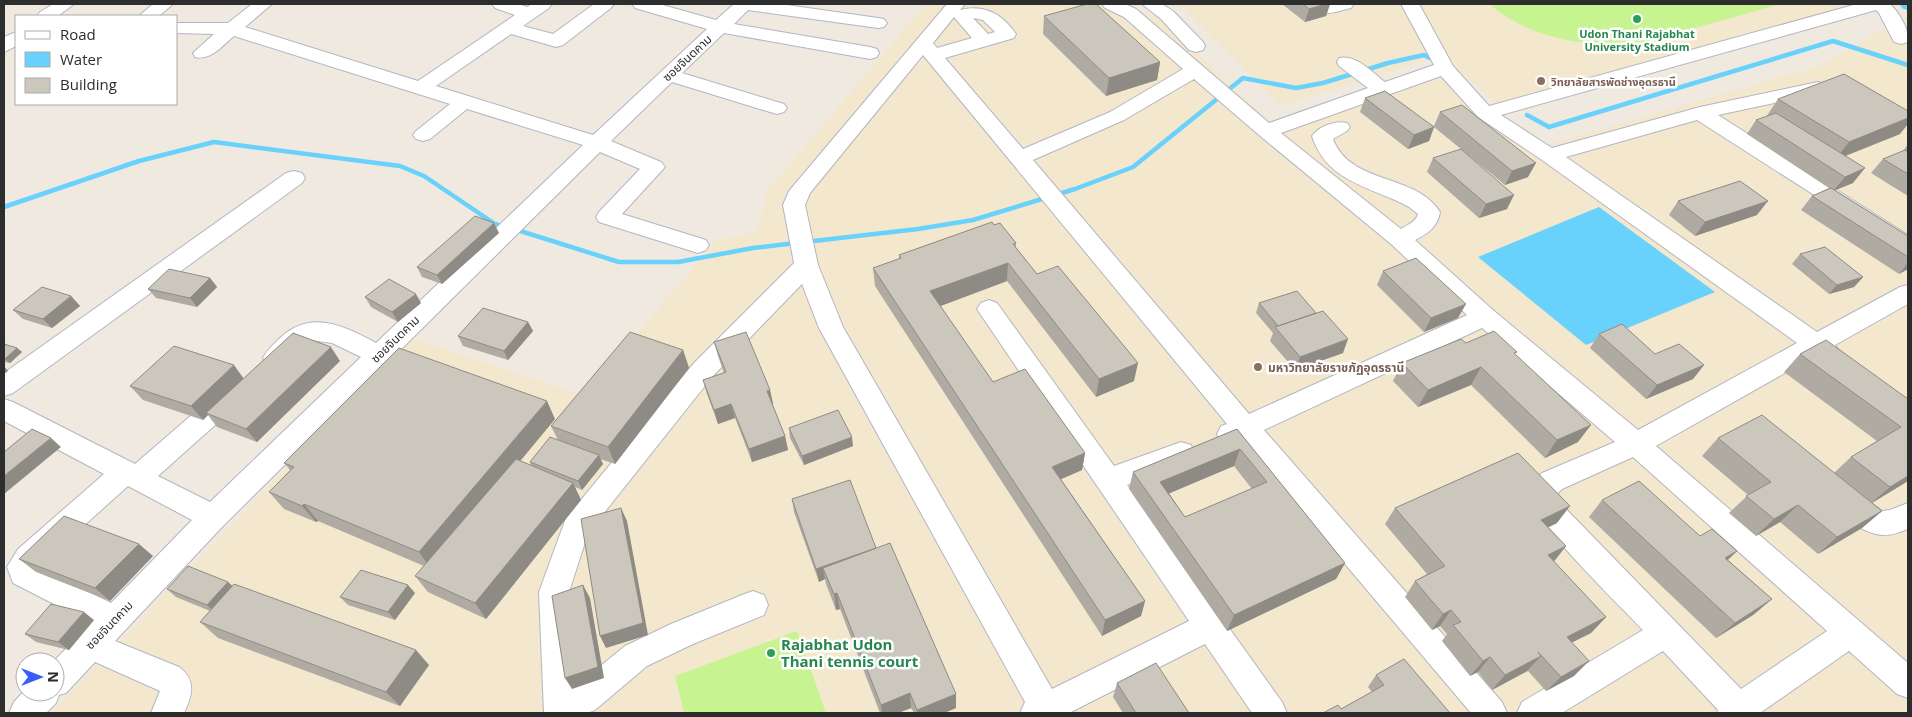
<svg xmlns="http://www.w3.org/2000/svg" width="1912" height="717" viewBox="0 0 1912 717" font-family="'Open Sans','Noto Sans Thai',sans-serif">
<rect width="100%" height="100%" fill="#f0e9df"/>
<path fill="#f3e7cd" d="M926,4H1108L1156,15L1281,131L1429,70L1546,145L1820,66L1908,16V713H51L411,338L584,396L717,240L757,232L768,190Z
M1174,4H1876L1881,8L1506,110L1440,56L1281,106L1180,5Z"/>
<path fill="#c7f491" d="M1489,4H1781L1637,44C1585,47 1530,39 1489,4Z
M797,631L826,713H684L675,676Z"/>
<path fill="#68d1fc" d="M1599,207L1715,292L1586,345L1478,257Z"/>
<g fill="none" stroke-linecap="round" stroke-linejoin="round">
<path stroke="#68d1fc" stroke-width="4.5" d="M1527,115L1549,127L1833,41L1908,65
M4,207L139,161L214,142L400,166L424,176L495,224L506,227
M514,229L619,262H678L753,248L796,243
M805,242L918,229L973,220L1075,189L1133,167L1243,78L1296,88L1323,83L1388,63L1424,55L1430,58"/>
<path fill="#68d1fc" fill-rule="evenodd" d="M1899,4H1908V10L1903,9Z"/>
<g stroke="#b3b5c2" stroke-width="2">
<path id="minor" d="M53,4H74L58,16H37L40,12Z
M153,4H173L159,16H139Z
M252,4H272L245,27L418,81L515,15L495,8L492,4H518L527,7L532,4H552L549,8L523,26L553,34L594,4H614L611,8L563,45L556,47L511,34L436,86L593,135L707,29L635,8L632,4H659L716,20L734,4H780L878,18L884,19L887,23L884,27L878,28L748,10L734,24L870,47L877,49L879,53L877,57L870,59L724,33L682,73L784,104L787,108L784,112L777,114L770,112L672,82L611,141L661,162L665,167L622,214L706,240L709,245L706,250L698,253L599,222L596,217L599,212L640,169L600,152L223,526L115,641L179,667C197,680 192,696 184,713H151L160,691L95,662L66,693L59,695L56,703L46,713H9L14,702L25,690V692H55V662H53L91,623L13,583L7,567L18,549L104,474L4,421V399L13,402L135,464L224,387L233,384L242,387L246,394L242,401L158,476L210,502L361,357L332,343L311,340C295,350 288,371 266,365L263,358C267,350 274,344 280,338C311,309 344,326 376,343L583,145L467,109L430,139L423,141L416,139L413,135L416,131L450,104L234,36C223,45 211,61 195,57L193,53L214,34L176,33V23H228ZM128,486L192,520L111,603L38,567Z
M947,4H965L960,10C985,4 1002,14 1016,34L1014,38L945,58L1023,149L1110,112L1183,69L1124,17L1105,8L1102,4H1125L1136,9L1269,123L1368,88L1339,66L1337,62L1339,58C1356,54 1373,73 1385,82L1434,65L1401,4H1419L1453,66L1489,106L1857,4H1890C1899,12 1910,31 1908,42L1901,44L1894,42L1879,13L1876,10L1501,115L1552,148L1700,107L1818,82L1825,84L1828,88L1825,92L1718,115L1908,235V253L1900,250L1697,120L1566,157L1817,332L1900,287L1908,285V304L1835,345L1841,353L1838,360L1829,362L1815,356L1656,446L1908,663V698L1897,694L1849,651L1760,713H1717L1718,710L1663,651L1562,713H1517L1522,702L1643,630C1622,608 1534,522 1530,499C1528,487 1534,481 1542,473L1615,442L1482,328L1264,430L1502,702L1507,713H1471L1241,441L1230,445L1221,442L1217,434L1221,426L1227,424L923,55L810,193L805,205L818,265L843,327L1052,689L1189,621L981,315L977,309L981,303L989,300L997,303L1114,466L1181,442L1191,445L1194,453L1191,461L1127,485L1282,702L1287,713H1252L1205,644L1069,713H1020L1025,702L819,328L802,284L712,377L588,533L569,592L575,687L625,646L671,624L742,595L753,591L764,595L768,605L764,615L693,644L647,666L595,710L587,713H544L539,592L566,518L694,363L794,263L783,205L789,191ZM954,17L972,38L937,48L933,43ZM973,18L983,20L995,32L988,34ZM1441,76L1478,117L1542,160L1797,343L1638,430L1494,311L1415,240C1427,234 1438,227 1440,212C1416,173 1350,185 1333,139L1347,131L1350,127L1347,123C1336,120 1319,126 1312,136C1327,183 1371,186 1409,207L1418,214C1416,222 1407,225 1401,229L1281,133ZM1194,79L1259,135L1391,244L1467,315L1249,414L1033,160L1124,120ZM1633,457L1827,631L1741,689L1567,510L1558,498L1557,494L1562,489Z
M1142,4H1162L1173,11L1203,42L1205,46L1203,50L1196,52L1189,50L1161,19Z
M1325,4H1354L1351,8C1341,10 1330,15 1320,13L1317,9L1320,5Z
M16,32V46L4,52V37Z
M294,171L302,173L305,178L302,183L13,393L4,396V373L286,173Z
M1846,488L1856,492L1882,511L1890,510L1908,503V529C1900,532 1891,536 1882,535C1863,533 1840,517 1832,500L1836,492Z"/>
</g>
<use href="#minor" fill="#fff" fill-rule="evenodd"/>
</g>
<path fill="#afaba3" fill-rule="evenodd" d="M1282,4H1330L1326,16L1305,22Z
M1044,16L1160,62L1157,80L1106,96L1043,34Z
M1365,98L1434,126L1440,112L1528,177L1505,185L1434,127L1429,141L1408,149L1360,112Z
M1778,99L1900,134L1845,156L1853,183L1835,190L1908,236V269L1899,274L1801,210L1812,196L1829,188L1747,134L1756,120L1766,117Z
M1908,144V196L1871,173L1883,159L1903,151Z
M1433,158L1507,209L1479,218L1427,172Z
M1678,201L1757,215L1695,236L1669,215Z
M994,225L1016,243V248L1037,274L1134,381L1096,397L1007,281L940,306L993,382L1085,453L1082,470L1061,479L1145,601L1141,616L1102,636L875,286L873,268L899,259V255Z
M499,233L442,284L422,277L417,267Z
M1800,254L1863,277L1854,287L1829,294L1792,264Z
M1383,271L1458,318L1424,332L1377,285Z
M210,278L217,287L197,307L156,298L148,289Z
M71,296L80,306L52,328L23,319L13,310Z
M365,297L421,303L398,322L371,307Z
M1259,303L1343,353L1295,370L1270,341L1273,333L1256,313Z
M528,322L533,331L508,360L463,346L458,336Z
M1599,334L1655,354L1704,365L1693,379L1646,399L1590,348Z
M714,342L770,390L773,404H772L785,436L788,450L752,462L735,418L718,424L707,394L703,380L724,373L718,356Z
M1466,343L1515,354L1578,442L1545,458L1471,385L1418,407L1393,381L1402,363Z
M4,344L17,348L22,352L10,363L4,362Z
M683,350L689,368L615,464L600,459L603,464L582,490L575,487L581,500L486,619L428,592L415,576L424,566L318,521L316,522L284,509L269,492L290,470L284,463L555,419L520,461L531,465L530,462L558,440L551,426Z
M1800,354L1908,399V481L1872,503L1882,511L1862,528L1818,554L1780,522L1756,536L1729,513L1748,495L1702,456L1718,438L1834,473L1851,457L1877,441L1784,372Z
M340,361L257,442L217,427L208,415L203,420L143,400L130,386L244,378Z
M789,428L853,446L804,465L790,438Z
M1237,429L1345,563L1336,579L1227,631L1129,489L1133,472ZM1234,466L1252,489L1185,517L1169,493Z
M792,499L876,548L956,708L944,713H914L911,708L898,713H880L840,609L836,610L826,584L825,579L819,582L794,512Z
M1602,500L1700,536L1737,551L1728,560L1772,599L1753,615L1716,638L1589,517Z
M1395,508L1557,523L1548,527L1566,546L1554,562L1606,617L1591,633L1572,642L1574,676L1546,691L1528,671L1492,690L1478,672L1470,676L1442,641L1447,634L1440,626L1432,630L1405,597L1415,581L1427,574L1385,524Z
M153,556L110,601L36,572L19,559Z
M228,582L232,586L429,665L400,706L218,638L200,622L210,611L176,597L167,589Z
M415,593L395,620L348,605L340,597Z
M94,620L69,650L36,642L25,634Z
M1376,675L1450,713L1341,709L1372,692L1368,687Z
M1117,683L1189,713H1123L1113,697Z"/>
<path fill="#8e8b84" d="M1326,4H1330L1326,16L1305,22L1309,9Z
M1160,62L1157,80L1106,96L1109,78Z
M1908,118V124L1900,134L1835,160L1849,142Z
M1434,127L1429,141L1408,149L1414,135Z
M1536,163L1528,177L1505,185L1512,171Z
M1865,168L1853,183L1833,191L1845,177Z
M1514,195L1507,209L1479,218L1486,204Z
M1768,201L1757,215L1695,236L1705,222Z
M494,223L499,233L442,284L437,275Z
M1008,263L1007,281L930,310V291Z
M1908,263V269L1899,274Z
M1863,277L1854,287L1829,294L1837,285Z
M210,278L217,287L197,307L190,298Z
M416,294L421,303L398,322L392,312Z
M71,296L80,306L52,328L43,319Z
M1466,304L1458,318L1424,332L1431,318Z
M528,322L533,331L508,360L504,351Z
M1348,339L1343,353L1295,370L1300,357Z
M331,347L340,361L257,442L246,429Z
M17,348L22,352L10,363L5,359Z
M683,350L689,368L615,464L608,447Z
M1138,363L1134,381L1096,397L1099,379Z
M234,365L244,379L206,413L208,415L203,420L191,406Z
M1704,365L1693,379L1646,399L1657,385Z
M4,366L8,371L4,374Z
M1481,367L1471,385L1418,407L1428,390Z
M770,390L773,404L769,405L767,391Z
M547,401L555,419L431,569L419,552Z
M731,404L735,418L718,424L714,410Z
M1591,425L1578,442L1545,458L1557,440Z
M785,436L788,450L752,462L749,449Z
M852,437L853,446L804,465L802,456Z
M51,438L61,447L4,494V476Z
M1240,449L1234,466L1156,499L1160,482Z
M1085,453L1082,470L1050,484L1052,467Z
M599,455L603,464L582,490L578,481Z
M1908,476V481L1870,504L1890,487Z
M573,483L581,500L486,619L475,603Z
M304,504L318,521L316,522L302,506Z
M1798,505L1780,522L1756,536L1774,519Z
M1570,506L1557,523L1529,537L1541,520Z
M621,508L627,521L648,635L606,648L600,636Z
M1882,511L1862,528L1818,554L1837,537Z
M139,544L153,556L110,601L95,588Z
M1566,546L1553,562L1548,555Z
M877,549L823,568L825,579L819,582L816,569Z
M1737,551L1719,568L1725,558Z
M1345,563L1336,579L1227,631L1234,615Z
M228,582L237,590L216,613L207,605Z
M408,585L415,593L395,620L388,612Z
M583,585L590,598L604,678L572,689L565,678Z
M837,593L840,609L836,610L834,594Z
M1772,599L1753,615L1716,638L1735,623Z
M1145,601L1141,616L1102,636L1105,620Z
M1451,610L1440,626L1432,630L1443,614Z
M84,612L94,620L69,650L58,642Z
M1606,617L1591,633L1553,652L1567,637Z
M416,650L429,665L400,706L386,692Z
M1541,656L1527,671L1492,690L1505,675Z
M1490,657L1478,672L1470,676L1483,661Z
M1589,661L1574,676L1546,691L1561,677Z
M910,693L911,708L898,713H882L881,705Z
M956,694V708L944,713H917V710Z"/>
<path fill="#cbc7bd" stroke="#8e8b84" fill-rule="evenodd" d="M1087,4H1096L1160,62L1109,78L1044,16Z
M1303,4H1326L1309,9Z
M1844,74L1908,111V118L1849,142L1778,99Z
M1385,91L1434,127L1414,135L1365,98Z
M1462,105L1536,163L1512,171L1440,112Z
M1776,113L1865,168L1845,177L1756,120Z
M1461,149L1514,195L1486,204L1433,158Z
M1905,150L1908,152V174L1883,159Z
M1740,181L1768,201L1705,222L1678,201Z
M1831,188L1908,236V257L1812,196Z
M475,216L494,223L437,275L417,267Z
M992,222L994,225L1000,223L1016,243L1013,244L1037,274L1058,266L1138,363L1099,379L1008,263L930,291L993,382L1025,369L1085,453L1052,467L1145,601L1105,620L873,268L901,258L899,255Z
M1825,247L1863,277L1837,285L1800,254Z
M1416,258L1466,304L1431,318L1383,271Z
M169,269L210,278L190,298L148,289Z
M389,279L416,294L392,312L365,297Z
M42,287L71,296L43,319L13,310Z
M1297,291L1316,313L1278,326L1259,303Z
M483,308L528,322L504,351L458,336Z
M1323,311L1348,339L1300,357L1275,327Z
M1622,324L1655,354L1679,344L1704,365L1657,385L1599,334Z
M1494,331L1517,352L1514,353L1591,425L1557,440L1481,367L1428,390L1402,363L1461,339L1466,343Z
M630,332L683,350L608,447L551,426Z
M746,332L770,390L767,391L785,436L749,449L731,404L714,410L703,380L726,372L714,342Z
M293,333L331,347L246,429L206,413Z
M1826,340L1908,399V476L1890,487L1851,457L1901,427L1800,354Z
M4,344L17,348L5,359L4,358Z
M174,346L234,365L191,406L130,386Z
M399,348L547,401L419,552L304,504L302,506L269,492L294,467L284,463Z
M838,410L852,437L802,456L789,428Z
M1762,415L1882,511L1837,537L1798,505L1774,519L1746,496L1771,482L1718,438Z
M32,429L51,438L4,476V452Z
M1237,429L1345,563L1234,615L1133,472ZM1240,449L1267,482L1185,517L1160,482Z
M550,437L599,455L578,481L530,462Z
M1518,453L1570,506L1541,520L1566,546L1548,555L1606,617L1567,637L1589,661L1561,677L1538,652L1541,656L1505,675L1490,657L1483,661L1453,625L1461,622L1451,610L1443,614L1415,581L1445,566L1395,508Z
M516,459L573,483L475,603L415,576Z
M850,480L876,548L816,569L792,499Z
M1639,481L1700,536L1712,529L1737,551L1725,558L1772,599L1735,623L1602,500Z
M621,508L643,623L600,636L581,519Z
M64,516L139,544L95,588L19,559Z
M890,543L956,694L917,710L910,693L881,705L837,593L834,594L823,568Z
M188,566L228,582L207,605L167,589Z
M361,570L408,585L388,612L340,597Z
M234,584L416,650L386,692L200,622Z
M583,585L598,667L565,678L552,596Z
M51,604L84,612L58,642L25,634Z
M1404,659L1450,713H1323L1338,705L1341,709L1384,685L1376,675Z
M1156,663L1189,713H1136L1117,683Z"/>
<g fill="#2e9e5b" stroke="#fff" stroke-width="2">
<circle cx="1637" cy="19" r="5"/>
<circle cx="771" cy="653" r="5"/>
</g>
<g fill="#8d6e63" stroke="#fff" stroke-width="2">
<circle cx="1541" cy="81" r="5"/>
<circle cx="1258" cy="367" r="5"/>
</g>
<g text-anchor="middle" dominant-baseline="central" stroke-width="5" stroke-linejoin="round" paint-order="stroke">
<g font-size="11" font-weight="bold" fill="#27864d" stroke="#fff">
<text x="1637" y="33">Udon Thani Rajabhat<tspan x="1637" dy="13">University Stadium</tspan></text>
</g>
<g font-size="11" font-weight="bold" fill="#785e54" stroke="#fff" text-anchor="start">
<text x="1551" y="81">วิทยาลัยสารพัดช่างอุดรธานี</text>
</g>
<g font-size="12" fill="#2d2d2d" stroke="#fff">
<text transform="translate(687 58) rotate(-43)">ซอยจินตคาม</text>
<text transform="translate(395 339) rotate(-44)">ซอยจินตคาม</text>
<text transform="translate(109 625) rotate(-46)">ซอยจินตคาม</text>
</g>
<g font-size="12" font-weight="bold" fill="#785e54" stroke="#fff" text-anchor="start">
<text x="1268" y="367">มหาวิทยาลัยราชภัฏอุดรธานี</text>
</g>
<g font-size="15" font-weight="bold" fill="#27864d" stroke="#fff" text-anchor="start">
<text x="781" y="644">Rajabhat Udon<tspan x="781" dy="17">Thani tennis court</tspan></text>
</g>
</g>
<rect width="1912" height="717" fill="none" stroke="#2d2d2d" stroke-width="10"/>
<rect x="15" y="15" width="162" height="90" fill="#ffffff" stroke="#ababab"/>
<rect x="25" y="31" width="25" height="8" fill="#ffffff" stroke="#ababab"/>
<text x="60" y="40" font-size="15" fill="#2d2d2d">Road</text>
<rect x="25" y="52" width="25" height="15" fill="#68d1fc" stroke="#ababab"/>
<text x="60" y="65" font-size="15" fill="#2d2d2d">Water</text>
<rect x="25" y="78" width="25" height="15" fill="#cbc7bd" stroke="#ababab"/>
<text x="60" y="90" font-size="15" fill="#2d2d2d">Building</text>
<g transform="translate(40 677) rotate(90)"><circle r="24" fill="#ffffff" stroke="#ababab"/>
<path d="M0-4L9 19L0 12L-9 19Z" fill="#3d5cff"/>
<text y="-8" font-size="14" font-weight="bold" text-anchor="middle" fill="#2d2d2d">N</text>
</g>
</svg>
